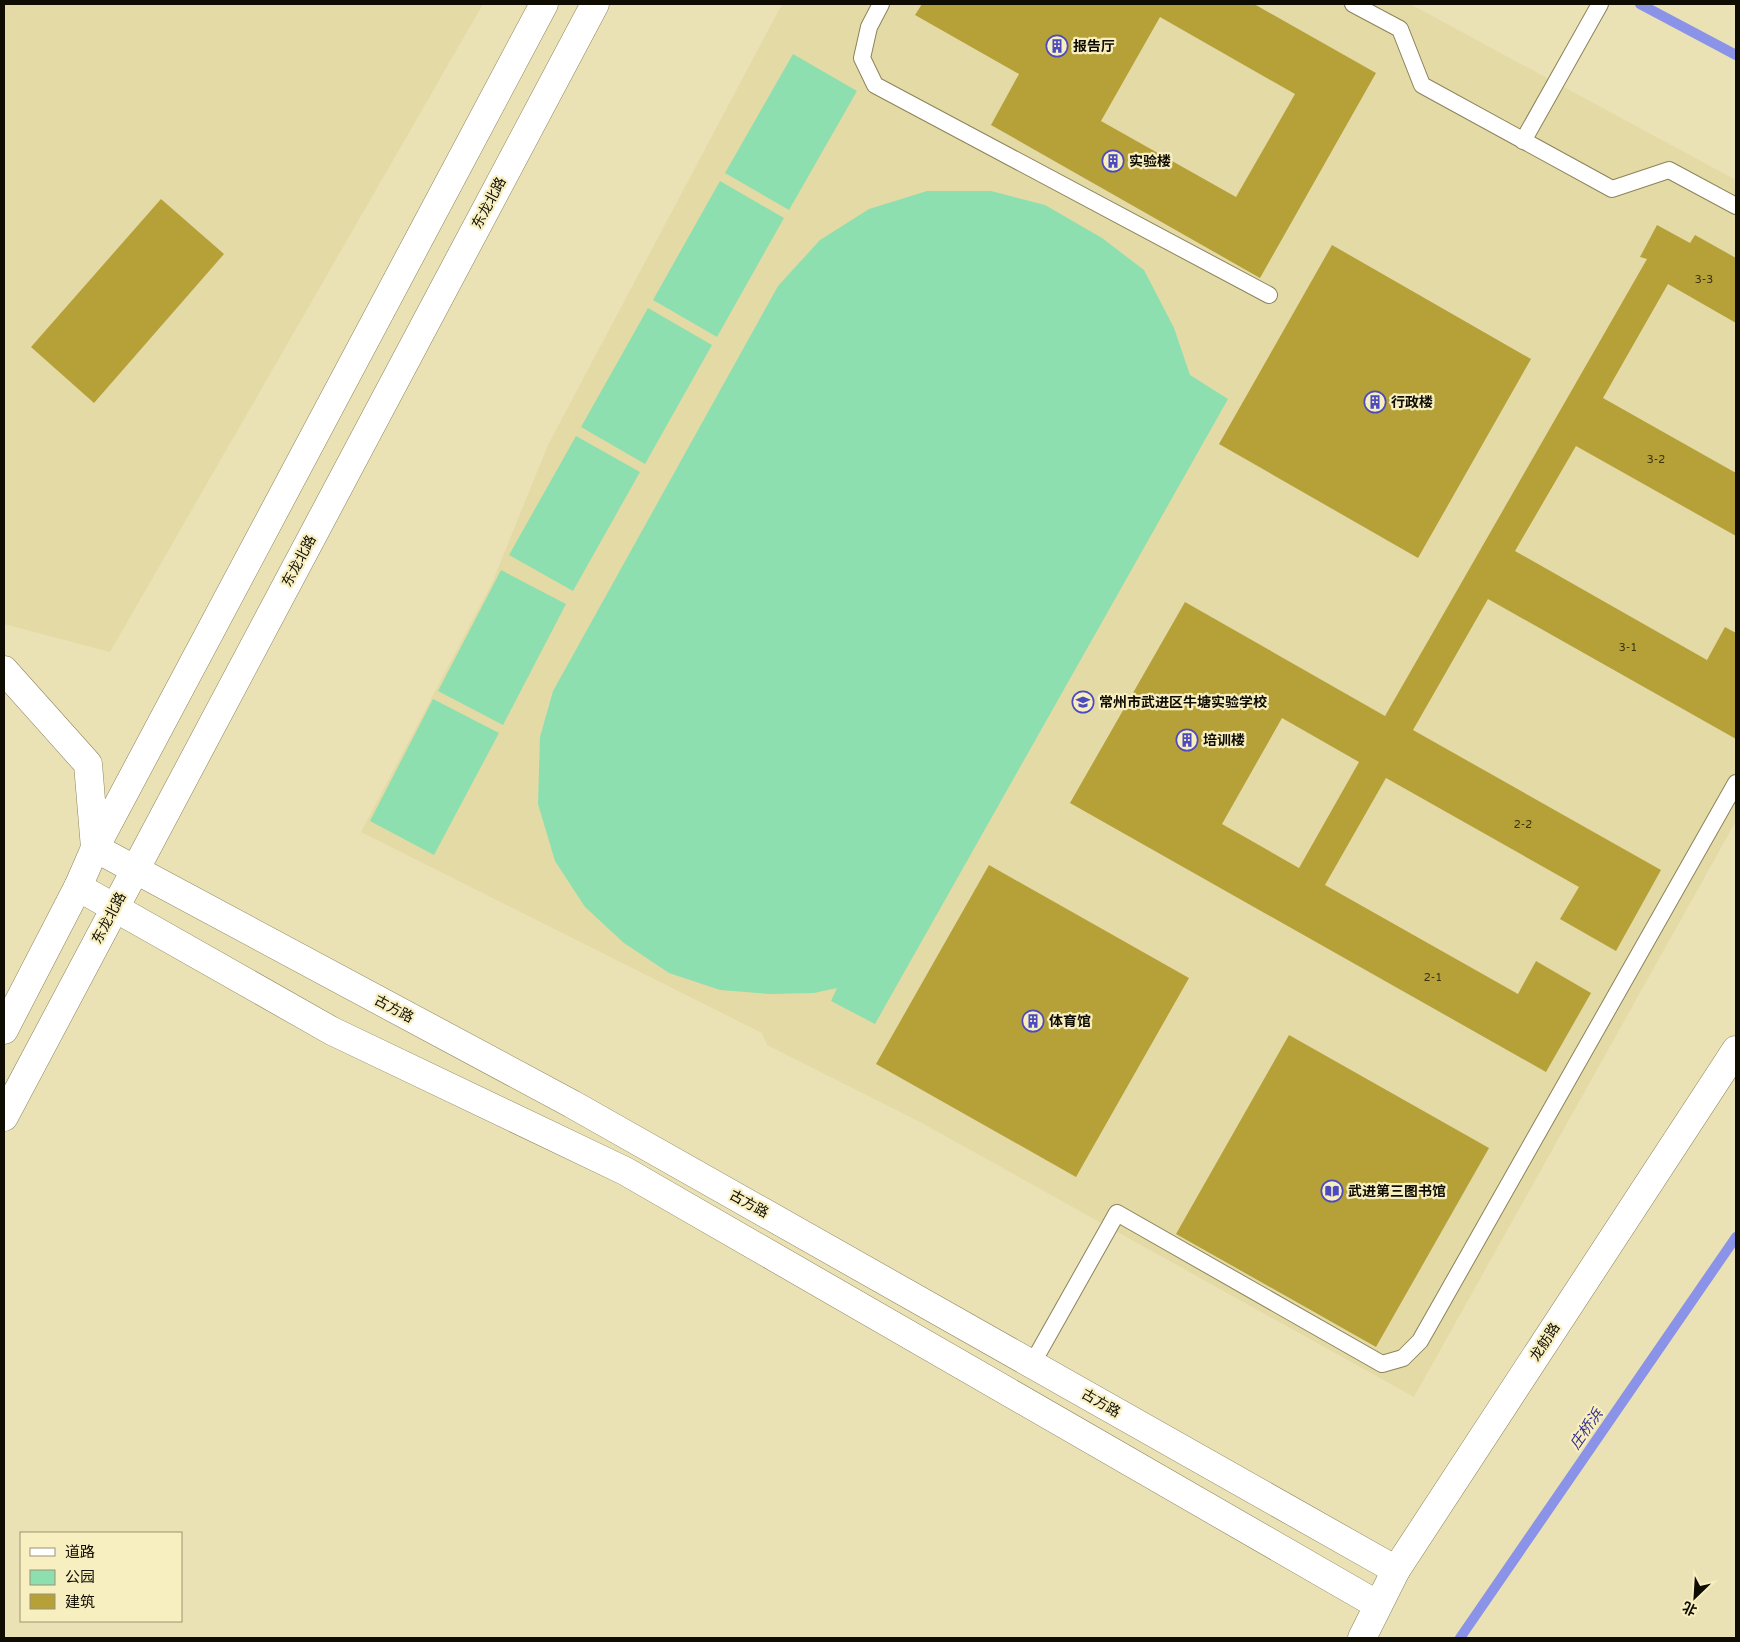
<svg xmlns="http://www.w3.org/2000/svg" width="1740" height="1642" viewBox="0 0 1740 1642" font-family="'Varela Round','Noto Sans SC',sans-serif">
<rect width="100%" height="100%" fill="#eae1b5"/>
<path fill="#e4daa5" d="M4,4H483L110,652L4,624Z
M782,4H1410L1736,180V821L1414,1397L920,1122L767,1045L762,1033L361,832L492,583L548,445Z"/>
<path fill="#8edfb0" d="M793,54L857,91L789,210L725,173Z
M720,181L784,218L717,337L653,300Z
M927,191H991L1045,205L1102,238L1144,270L1174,328L1190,375L1228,399L875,1024L831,1001L837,988L814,993L769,994L720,990L669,973L624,943L585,907L555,861L538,804L540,737L553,691L778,286L820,240L869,209Z
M648,308L712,345L645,464L581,427Z
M576,436L640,472L573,591L509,555Z
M501,570L566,604L503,725L438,691Z
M433,699L499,733L434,855L370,821Z"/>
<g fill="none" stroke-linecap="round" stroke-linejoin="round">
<path stroke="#8a93e8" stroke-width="10" d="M1640,4L1736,55
M1460,1638L1736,1237"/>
</g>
<path fill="#b6a139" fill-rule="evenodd" d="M922,4H1254L1376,73L1260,278L991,125L1019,74L915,15ZM1160,17L1295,94L1236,197L1101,121Z
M161,199L224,254L94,403L31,347Z
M1657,225L1690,243L1695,235L1736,258V323L1668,284L1603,398L1736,473V536L1576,446L1515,551L1707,660L1725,627L1736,633V739L1488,599L1413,730L1661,870L1616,951L1560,919L1579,887L1386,778L1325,885L1518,994L1536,961L1591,993L1546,1072L1070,803L1185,602L1385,716L1647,259L1640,257ZM1282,718L1359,762L1299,868L1222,824Z
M1332,245L1531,359L1418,558L1219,444Z
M989,865L1189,978L1076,1177L876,1064Z
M1289,1035L1489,1148L1376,1347L1176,1234Z"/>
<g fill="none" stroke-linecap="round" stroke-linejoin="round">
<g stroke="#8c835a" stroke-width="18">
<path id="service" d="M881,4L869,27L862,58L875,85L1269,295
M1353,4L1400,29L1422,85L1612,189L1669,170L1736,206
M1523,141L1600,4
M1032,1364L1117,1213L1382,1364L1403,1358L1420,1341L1736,783"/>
</g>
<g stroke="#8c835a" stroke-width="29">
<path id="minor" d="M1362,1638L1396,1570L1736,1050"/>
</g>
<g stroke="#8c835a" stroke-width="29">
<path id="tertiary" d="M4,670L88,764L95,848L572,1104L1396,1570
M78,887L332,1031L625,1171L1378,1605"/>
</g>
<g stroke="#8c835a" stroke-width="29">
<path id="secondary" d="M4,1030L78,887L95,848L544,4
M4,1117L595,4"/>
</g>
<use href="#service" stroke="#fff" stroke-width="16"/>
<use href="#minor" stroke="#fff" stroke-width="28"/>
<use href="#tertiary" stroke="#fff" stroke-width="28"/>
<use href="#secondary" stroke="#fff" stroke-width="28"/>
</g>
<defs>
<g id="building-ring" transform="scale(1.125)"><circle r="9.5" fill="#f8efc1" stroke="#4c4ac0" stroke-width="1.5"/><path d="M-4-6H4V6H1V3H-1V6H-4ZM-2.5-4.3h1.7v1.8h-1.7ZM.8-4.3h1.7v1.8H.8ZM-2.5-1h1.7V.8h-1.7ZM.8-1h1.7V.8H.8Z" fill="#4c4ac0"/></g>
<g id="school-ring" transform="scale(1.125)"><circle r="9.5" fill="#f8efc1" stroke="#4c4ac0" stroke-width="1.5"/><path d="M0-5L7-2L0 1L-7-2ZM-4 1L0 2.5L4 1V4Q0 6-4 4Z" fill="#4c4ac0"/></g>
<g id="library-ring" transform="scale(1.125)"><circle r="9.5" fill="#f8efc1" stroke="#4c4ac0" stroke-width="1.5"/><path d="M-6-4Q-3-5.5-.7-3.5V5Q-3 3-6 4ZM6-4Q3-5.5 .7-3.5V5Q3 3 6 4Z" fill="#4c4ac0"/></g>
</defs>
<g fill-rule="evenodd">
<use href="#building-ring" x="1057" y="46"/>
<use href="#building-ring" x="1113" y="161"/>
<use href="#building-ring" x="1375" y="402"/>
<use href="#school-ring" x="1083" y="702"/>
<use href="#building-ring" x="1187" y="740"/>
<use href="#building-ring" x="1033" y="1021"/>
<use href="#library-ring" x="1332" y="1191"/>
</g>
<g text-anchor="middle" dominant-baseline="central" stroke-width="4.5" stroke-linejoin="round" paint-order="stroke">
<g font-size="11" fill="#39310f">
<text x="1704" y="279">3-3</text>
<text x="1656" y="459">3-2</text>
<text x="1628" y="647">3-1</text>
<text x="1523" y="824">2-2</text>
<text x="1433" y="977">2-1</text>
</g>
<g font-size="14" font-weight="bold" fill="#0f0c01" stroke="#f8efc1" text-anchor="start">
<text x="1073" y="46">报告厅</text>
<text x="1129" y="161">实验楼</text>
<text x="1391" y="402">行政楼</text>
<text x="1099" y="702">常州市武进区牛塘实验学校</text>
<text x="1203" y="740">培训楼</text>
<text x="1049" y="1021">体育馆</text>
<text x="1348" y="1191">武进第三图书馆</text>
</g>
<g font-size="14" fill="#0f0c01" stroke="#f8efc1">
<text transform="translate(489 203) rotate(-62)">东龙北路</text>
<text transform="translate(299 561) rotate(-62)">东龙北路</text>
<text transform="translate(109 918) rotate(-62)">东龙北路</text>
<text transform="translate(394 1009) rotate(28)">古方路</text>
<text transform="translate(749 1204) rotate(29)">古方路</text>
<text transform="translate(1545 1342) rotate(-57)">龙舫路</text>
<text transform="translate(1101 1403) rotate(30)">古方路</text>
</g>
<g font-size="15" font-style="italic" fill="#312b8c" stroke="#f8efc1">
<text transform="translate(1586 1429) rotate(-55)">庄桥浜</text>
</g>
</g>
<rect width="1740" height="1642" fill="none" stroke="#0f0c01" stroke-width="10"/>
<rect x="20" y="1532" width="162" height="90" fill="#f8efc1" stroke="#9b9474"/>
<rect x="30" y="1548" width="25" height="8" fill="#ffffff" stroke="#9b9474"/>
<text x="65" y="1557" font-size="15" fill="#0f0c01">道路</text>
<rect x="30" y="1570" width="25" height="15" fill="#8edfb0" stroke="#9b9474"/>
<text x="65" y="1582" font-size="15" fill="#0f0c01">公园</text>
<rect x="30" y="1594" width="25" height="15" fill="#b6a139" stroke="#9b9474"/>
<text x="65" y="1607" font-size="15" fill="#0f0c01">建筑</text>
<g transform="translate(1695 1597) rotate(205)" stroke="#f8efc1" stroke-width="4" paint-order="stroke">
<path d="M0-4L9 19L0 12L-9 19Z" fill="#0f0c01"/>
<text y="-8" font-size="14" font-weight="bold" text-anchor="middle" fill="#0f0c01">北</text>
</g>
</svg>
